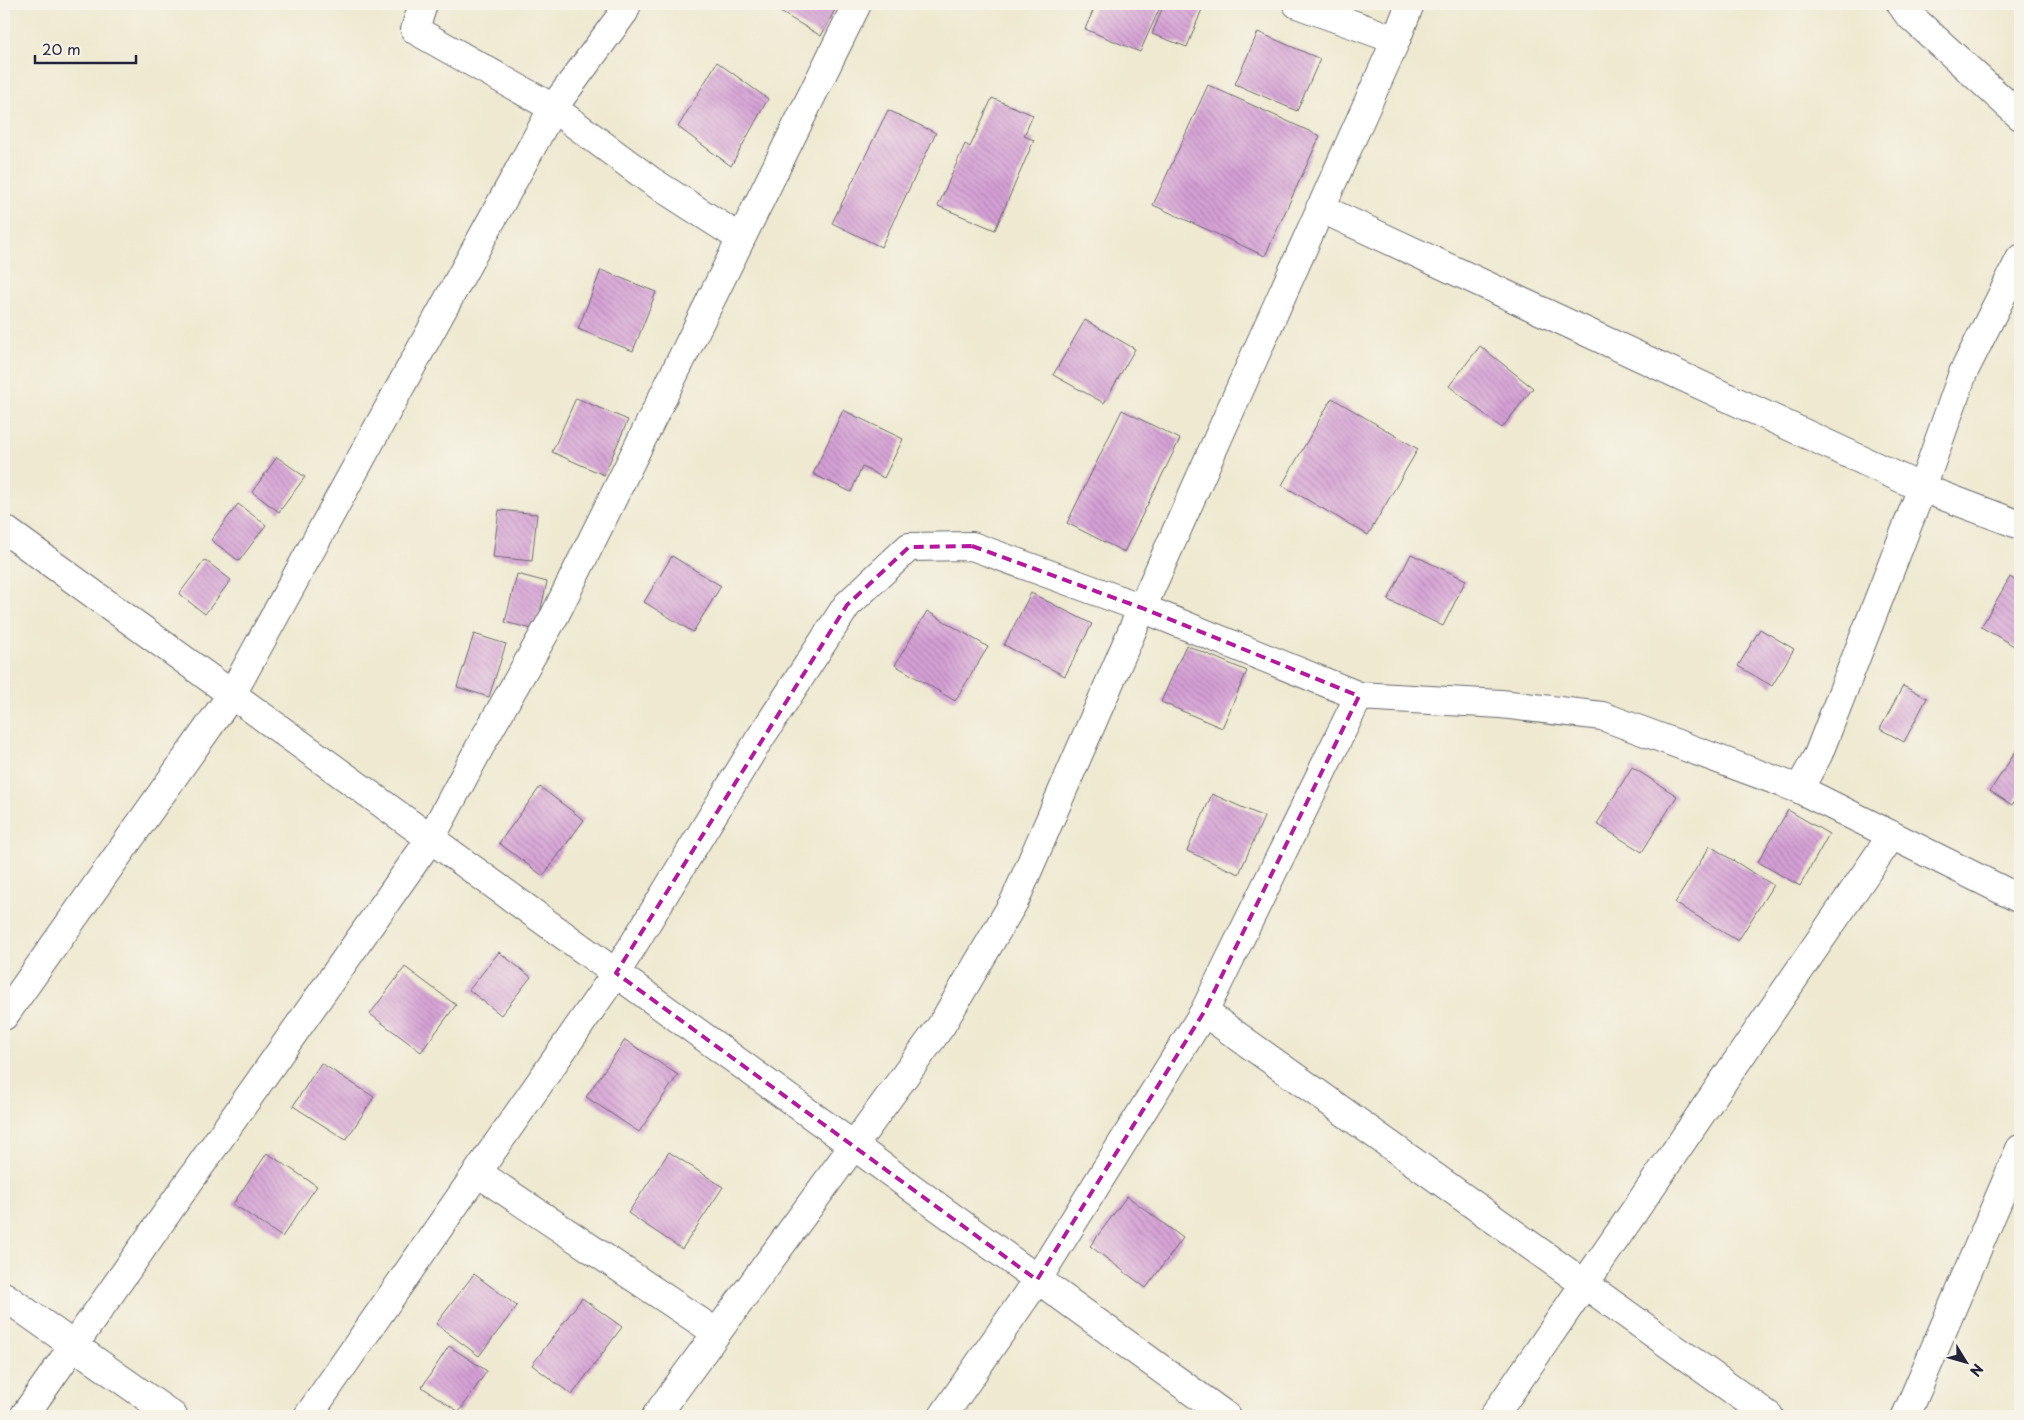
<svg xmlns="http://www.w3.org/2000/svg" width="2024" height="1420" viewBox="0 0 2024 1420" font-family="'Playpen Sans',sans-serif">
<defs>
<pattern id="building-back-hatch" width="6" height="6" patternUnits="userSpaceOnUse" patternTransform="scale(1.25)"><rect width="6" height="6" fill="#d6a0d6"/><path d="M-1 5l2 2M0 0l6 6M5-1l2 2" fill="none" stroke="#ad82af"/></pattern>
</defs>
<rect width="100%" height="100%" fill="#f7f3e8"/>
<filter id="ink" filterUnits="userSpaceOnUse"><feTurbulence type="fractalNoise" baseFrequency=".02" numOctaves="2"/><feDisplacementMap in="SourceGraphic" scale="10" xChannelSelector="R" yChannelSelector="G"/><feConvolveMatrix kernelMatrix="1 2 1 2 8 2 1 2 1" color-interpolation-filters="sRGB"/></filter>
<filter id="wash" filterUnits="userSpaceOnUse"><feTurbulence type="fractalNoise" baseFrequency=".0096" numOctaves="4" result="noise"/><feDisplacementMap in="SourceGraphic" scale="20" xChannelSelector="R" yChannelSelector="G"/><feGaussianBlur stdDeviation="1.12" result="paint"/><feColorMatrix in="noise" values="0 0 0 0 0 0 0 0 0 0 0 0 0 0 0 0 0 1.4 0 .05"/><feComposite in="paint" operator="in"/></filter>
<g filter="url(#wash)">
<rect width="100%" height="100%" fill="#eee9d0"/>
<g id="blocks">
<path fill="url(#building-back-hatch)" d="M771,4H838L821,36L770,6Z
M1096,4H1157L1161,5L1140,52L1085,29Z
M1164,4H1204L1187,47L1152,34Z
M1258,32L1320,59L1297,111L1235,84Z
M717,62L768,99L731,166L678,127Z
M1208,85L1320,136L1265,256L1153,205Z
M992,98L1033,115L1024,136L1034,140L995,230L938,206L965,144L970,147Z
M888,110L936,133L881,247L832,223Z
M601,270L656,292L633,351L578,329Z
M1085,320L1135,349L1104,403L1053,375Z
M1480,346L1533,388L1502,428L1449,386Z
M576,398L628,420L604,475L552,452Z
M1332,398L1418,449L1368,535L1282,485Z
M843,410L903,439L884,478L862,467L851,492L813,474Z
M1122,410L1180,439L1124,552L1067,523Z
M277,457L305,477L279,512L252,492Z
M238,504L266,525L239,561L211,540Z
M499,510L537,514L532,561L493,557Z
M1411,554L1466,580L1443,626L1388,600Z
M672,556L721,586L693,632L644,602Z
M205,560L231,580L205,614L179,594Z
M517,574L547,582L536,630L505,622Z
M2010,577L2020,583V639L2016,647L1981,627Z
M1031,593L1092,624L1065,676L1004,645Z
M927,611L988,647L955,701L895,665Z
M1760,629L1794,649L1772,686L1738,666Z
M474,634L506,644L489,697L457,687Z
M1186,645L1247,671L1222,728L1161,702Z
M1903,686L1927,698L1904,742L1880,729Z
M2018,748L2020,750V792L2012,805L1990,791Z
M1632,767L1677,796L1642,852L1597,824Z
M540,787L584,820L543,876L499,843Z
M1212,794L1264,817L1239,874L1187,851Z
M1788,810L1829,834L1800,886L1758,862Z
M1710,846L1773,885L1738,941L1675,903Z
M499,952L531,977L501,1015L469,990Z
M405,967L456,1005L421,1052L370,1014Z
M625,1040L678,1075L639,1132L586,1097Z
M321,1063L374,1097L346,1140L293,1106Z
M669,1152L723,1187L682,1249L628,1213Z
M267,1153L317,1186L282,1237L233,1204Z
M1127,1196L1183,1238L1146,1288L1090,1246Z
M474,1274L517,1306L479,1356L436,1324Z
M582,1298L622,1327L572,1395L532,1365Z
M449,1346L487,1371L459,1412L422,1387Z"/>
</g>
</g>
<g filter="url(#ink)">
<use href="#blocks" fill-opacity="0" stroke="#69686f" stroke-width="1"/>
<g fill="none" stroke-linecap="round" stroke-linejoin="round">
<g stroke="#69686f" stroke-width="30">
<path id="minor" d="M627,4L624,12L553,108L650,180L740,238
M1297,4L1396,40
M1901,4L1908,14L2020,116
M1320,208L1922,488L2020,525
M4,529L1226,1416
M1799,789L1818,755L1922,488L1963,373L2020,259
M1204,1012L1769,1416
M4,1016L232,694L553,108L415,30L423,4
M478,1173L717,1333
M4,1296L173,1416
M24,1416L431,838L483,741L555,615L857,4
M308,1416L616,973L757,743L847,605L909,547L972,546L1142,608L1359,696L1501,704L1602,716L1799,789L2020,899
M656,1416L941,1026L1015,900L1142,608L1396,40L1410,4
M943,1416L1037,1280L1204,1012L1359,696
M1494,1416L1892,835
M1906,1416L2020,1149"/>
</g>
<use href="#minor" stroke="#fff" stroke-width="28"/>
</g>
</g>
<path fill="none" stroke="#b5179e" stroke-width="4" stroke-dasharray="10 6" stroke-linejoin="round" d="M972,546L1142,608L1359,696L1204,1012L1037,1280L616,973L847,605L909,547Z"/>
<rect width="2024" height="1420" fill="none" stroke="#f7f3e8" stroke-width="20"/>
<g transform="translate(1966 1362) rotate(127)" stroke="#f7f3e8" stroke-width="4" paint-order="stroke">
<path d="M0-4L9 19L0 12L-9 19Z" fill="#22223b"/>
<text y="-8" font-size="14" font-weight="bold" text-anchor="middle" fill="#22223b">N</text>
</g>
<path d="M35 55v8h101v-8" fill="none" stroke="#22223b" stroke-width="2.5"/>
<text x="42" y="55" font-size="15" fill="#22223b" stroke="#f7f3e8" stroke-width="4" paint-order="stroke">20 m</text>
</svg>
